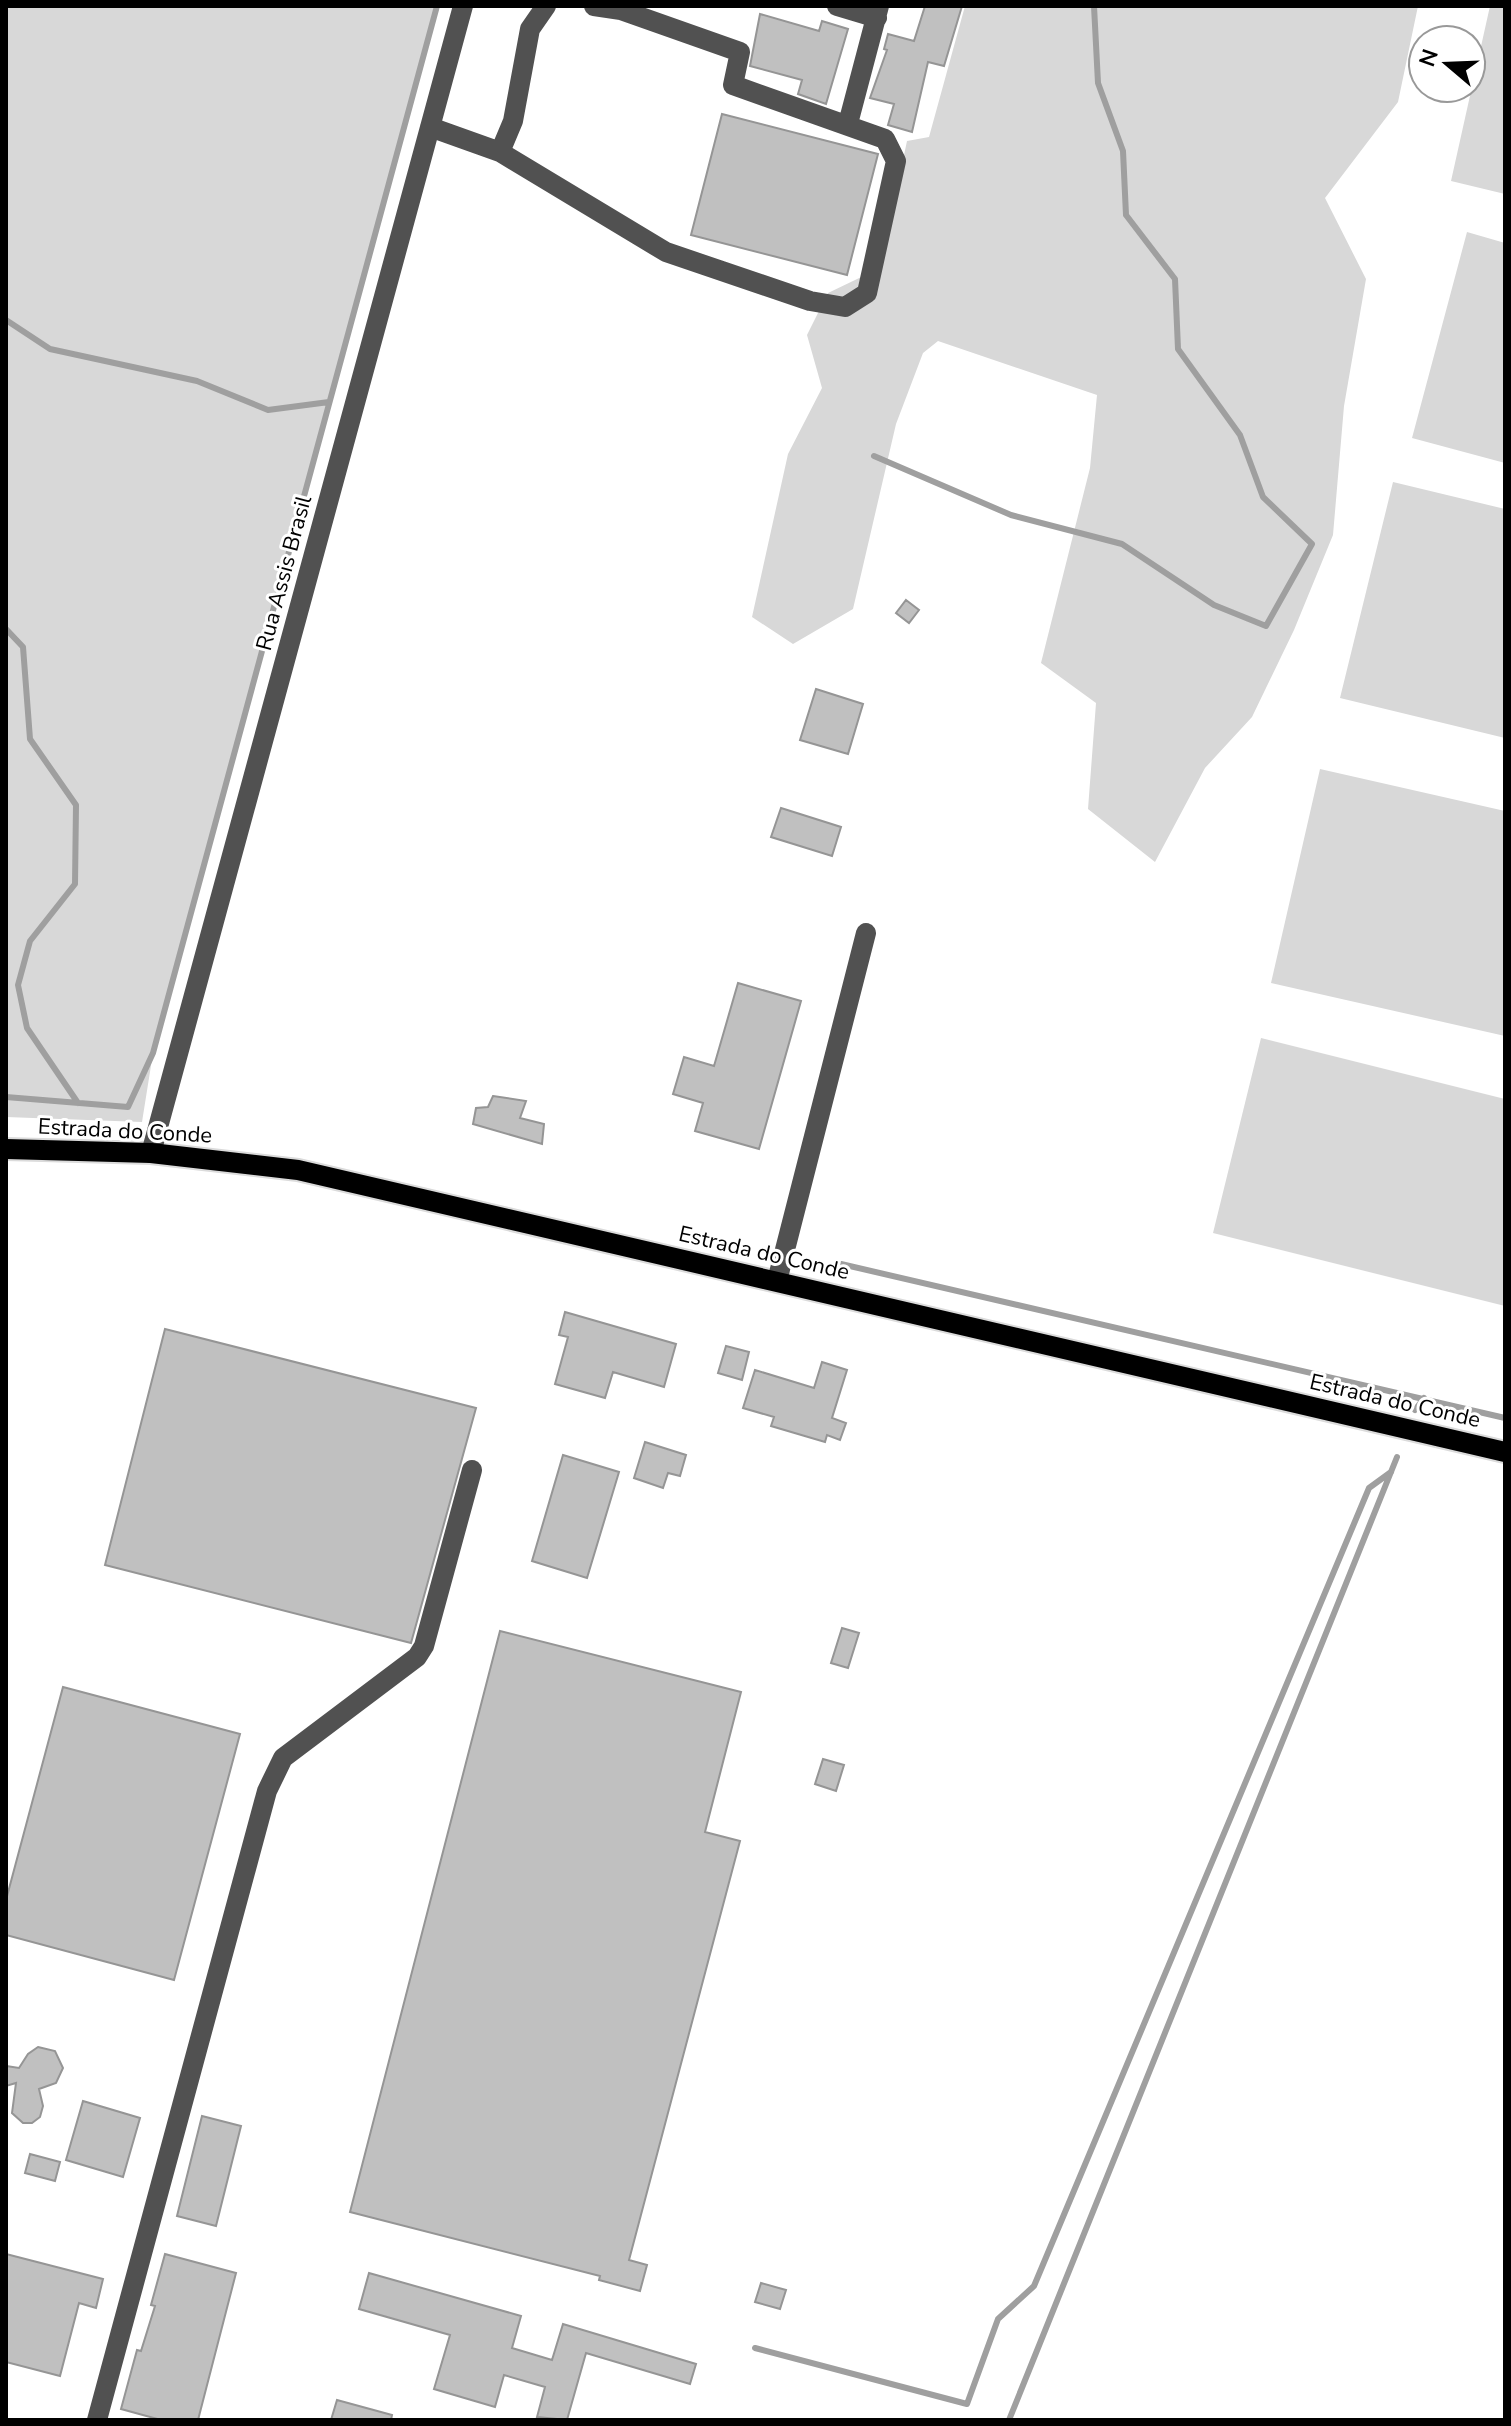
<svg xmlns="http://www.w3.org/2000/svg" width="1511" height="2426" viewBox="0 0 1511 2426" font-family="'Nunito Sans',sans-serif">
<rect width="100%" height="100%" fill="#fff"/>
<path fill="#d8d8d8" d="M6,6H437L153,1053L142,1122L6,1117Z
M965,6H1418L1398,102L1325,198L1366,279L1344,406L1333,535L1294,630L1252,717L1205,768L1155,862L1088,809L1096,703L1041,663L1090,468L1097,395L938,341L923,353L896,424L853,609L793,644L752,617L788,454L822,388L807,335L828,293L880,268L907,141L929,137Z
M1490,6H1505V194L1451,181Z
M1467,232L1505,243V463L1412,438Z
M1393,482L1505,509V738L1340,698Z
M1320,769L1505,811V1036L1271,983Z
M1261,1038L1505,1099V1306L1213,1233Z"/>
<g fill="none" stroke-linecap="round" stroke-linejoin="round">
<path stroke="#9f9f9f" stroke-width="6" d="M6,320L50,349L197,381L268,410L329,402
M874,456L1011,515L1122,544L1214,605L1266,626L1312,544L1263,497L1240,435L1178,349L1175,279L1126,215L1123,151L1098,83L1094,6
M6,629L23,647L30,739L76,805L75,884L30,941L18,985L27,1028L78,1103
M6,1097L128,1107L153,1053L437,6
M841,1264L1505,1418
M1415,1410L1424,1398
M755,2348L967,2404L998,2319L1034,2286L1369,1488L1391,1472
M1009,2420L1397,1457"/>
</g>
<path fill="#c0c0c0" stroke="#959595" stroke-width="2" d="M925,6H962L944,66L928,62L912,132L888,125L894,104L870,98L887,50L884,49L888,34L914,41Z
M760,14L819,31L822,21L848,29L826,104L798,94L802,80L750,66Z
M722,114L878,154L847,275L691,235Z
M906,600L919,610L909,623L896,613Z
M816,689L863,704L848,754L800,740Z
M781,808L841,827L832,856L771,837Z
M738,983L801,1001L759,1149L695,1131L703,1103L673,1094L684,1057L714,1066Z
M493,1096L526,1101L520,1118L544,1124L542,1144L473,1124L476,1108L488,1107Z
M565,1312L676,1344L664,1387L613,1372L605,1398L555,1384L568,1337L559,1335Z
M165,1329L476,1408L411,1643L105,1565Z
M726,1346L749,1352L742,1380L718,1373Z
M822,1362L847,1370L832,1418L846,1423L840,1440L827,1435L825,1442L771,1426L774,1417L743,1408L755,1370L814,1388Z
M645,1442L686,1455L680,1476L668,1473L663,1488L634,1478Z
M563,1455L619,1472L587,1578L532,1561Z
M842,1628L859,1633L848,1668L831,1663Z
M500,1631L741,1692L705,1832L740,1841L629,2260L647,2265L640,2291L599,2280L600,2276L350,2212Z
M63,1687L240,1734L174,1980L6,1935V1900Z
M823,1759L844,1765L836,1791L815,1784Z
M38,2047L55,2051L63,2068L56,2083L39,2089L43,2106L40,2117L32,2123H23L12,2113L16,2083L6,2086V2066L19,2068L28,2054Z
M83,2101L140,2118L123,2177L66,2160Z
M202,2116L241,2126L216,2226L177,2216Z
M30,2154L60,2162L55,2181L25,2173Z
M6,2254L103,2279L96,2308L79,2303L60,2376L6,2362Z
M165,2254L236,2273L198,2420H161L121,2409L137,2350L141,2351L155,2306L151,2305Z
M369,2273L521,2316L512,2348L552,2360L563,2324L696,2364L690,2384L586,2353L567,2420L537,2417L545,2387L504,2375L495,2407L434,2389L450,2335L359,2309Z
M761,2283L786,2290L780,2309L755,2302Z
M337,2400L392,2415L391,2420H331Z"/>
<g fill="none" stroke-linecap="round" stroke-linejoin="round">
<g stroke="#dbdbdb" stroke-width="24">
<path id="major" d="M6,1149L151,1153L298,1170L1505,1452"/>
</g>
<path stroke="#515151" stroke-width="20" d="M837,6L877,18
M850,116L879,6
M430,127L500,152L666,252L810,301L845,307L867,293L896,161L885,139L733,85L740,52L621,10L594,6
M500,152L513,121L530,29L546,6
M151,1153L463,6
M777,1281L866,933
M97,2420L267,1791L283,1758L417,1657L424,1646L472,1470"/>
<use href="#major" stroke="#000" stroke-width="20"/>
</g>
<g text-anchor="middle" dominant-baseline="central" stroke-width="6" stroke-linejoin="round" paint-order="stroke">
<g font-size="22" fill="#000" stroke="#fff">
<text transform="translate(284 573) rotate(-75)">Rua Assis Brasil</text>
<text transform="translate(125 1131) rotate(3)">Estrada do Conde</text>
<text transform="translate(764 1253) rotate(13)">Estrada do Conde</text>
<text transform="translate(1395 1401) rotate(13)">Estrada do Conde</text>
</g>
</g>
<rect width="1511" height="2426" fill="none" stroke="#000000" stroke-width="16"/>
<g transform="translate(1447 64) rotate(289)"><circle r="38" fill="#ffffff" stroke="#999999" stroke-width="2"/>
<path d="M0-6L14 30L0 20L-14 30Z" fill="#000000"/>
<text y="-12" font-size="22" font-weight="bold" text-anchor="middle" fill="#000000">N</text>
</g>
</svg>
